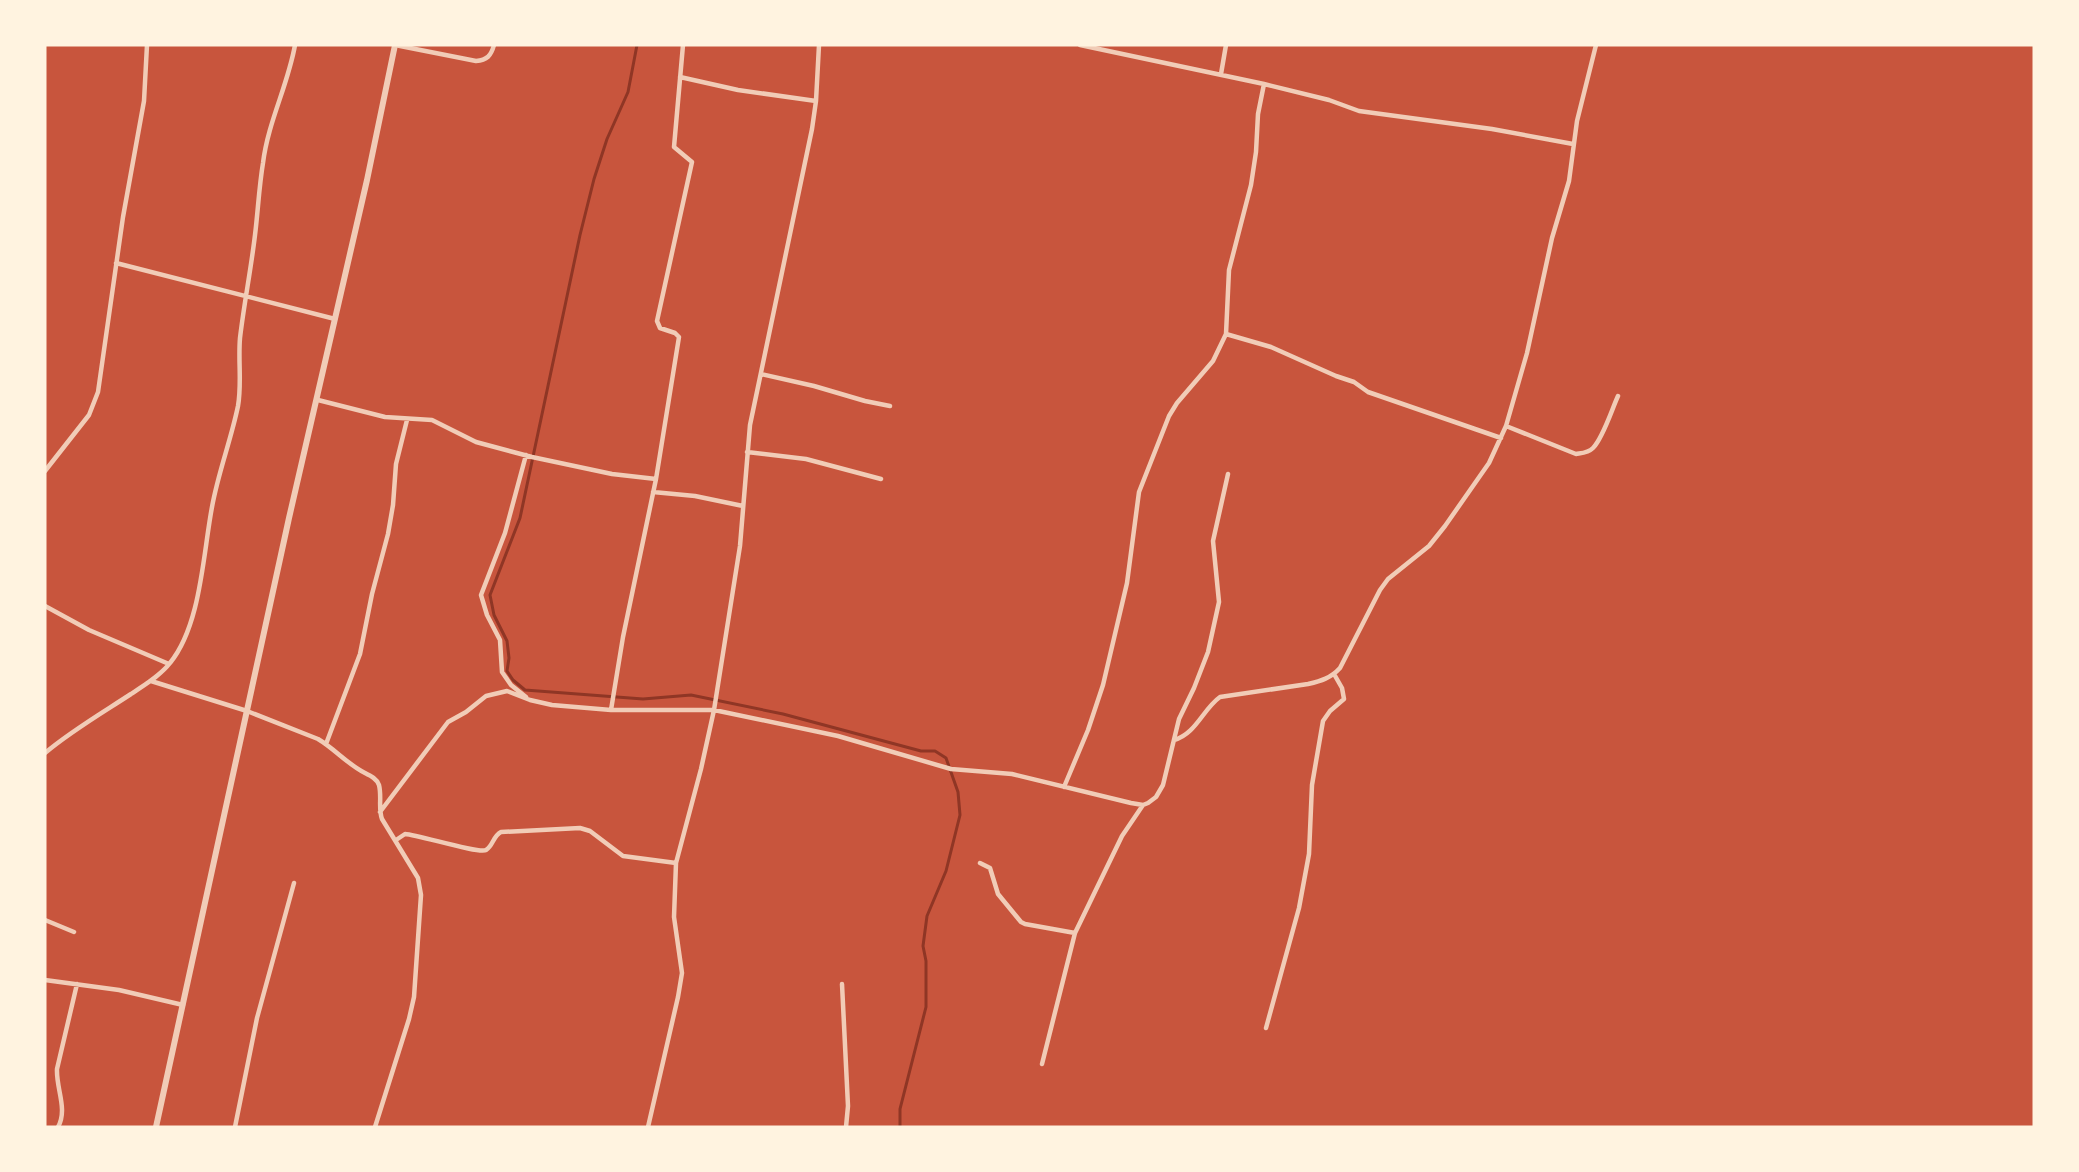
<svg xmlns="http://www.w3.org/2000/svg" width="2079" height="1172" viewBox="0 0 2079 1172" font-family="Figtree,sans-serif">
<rect width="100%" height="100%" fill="#c8553d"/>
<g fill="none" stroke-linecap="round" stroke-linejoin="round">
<path stroke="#8f3625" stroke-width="3" d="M637,45L628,92L607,139L594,179L580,235L520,518L490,595L494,615L507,641L509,658L507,671L513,680L525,690L643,699L691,695L783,714L921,751H935L946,758L958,792L960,815L946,871L927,916L923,946L926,961V1007L900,1109V1127"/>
<path stroke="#f1ccb7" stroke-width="4.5" d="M395,45L476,61C487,60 491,56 494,45
M1080,45L1264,84L1329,100L1359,111L1492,129L1573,144
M1221,74L1226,45
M680,77L738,90L816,101
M116,263L335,319
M1226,334L1271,347L1336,376L1354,382L1368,392L1501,438
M761,374L814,386L865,401L890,406
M318,400L385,417L432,420L476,442L532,457L612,474L656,479
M1506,426L1576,454C1582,453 1588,453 1593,448C1603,438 1612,409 1618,396
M747,452L806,459L881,479
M45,471L89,415L98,392L123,217L144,101L147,45
M653,492L695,496L743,506
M45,606L89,630L169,664
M151,681L247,711L318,739C335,749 347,764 365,773C371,776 377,779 379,785C382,797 378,808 382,819L418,878L421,895L414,997L409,1019L375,1127
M526,697L511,685L502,672L500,640L487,615L481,595L505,533L526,455
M611,710L623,637L656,479L679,337L675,333L660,328L657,321L692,162L674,147L683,45
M1174,740C1196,734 1203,709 1220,697L1308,684C1321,681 1331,678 1340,668L1380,590L1388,579L1429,546L1445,526L1489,463L1506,426L1527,353L1552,238L1569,181L1577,121L1596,45
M326,744L360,654L372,594L388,534L393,505L396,464L407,420
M45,753C71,731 102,713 131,694C144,685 160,676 170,663C201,625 203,554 212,507C218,473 231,440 238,406C242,383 238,361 240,338C244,304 251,269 255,235C258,211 259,187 263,163C268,122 288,85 295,45
M1064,787L1088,730L1103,685L1127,583L1139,492L1169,416L1177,403L1213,361L1226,334L1229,270L1251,185L1256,152L1258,114L1264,84
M380,812L448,722L466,712L486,696L507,691L530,700L552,705L611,710H714L838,736L951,769L1012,774L1131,803L1143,805L1148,803L1156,797L1163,785L1179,719L1194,688L1208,652L1219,602L1213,541L1228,474
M396,840L405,834C419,835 479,854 486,850C493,846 493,836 501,832L580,828L590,831L623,856L676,863
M980,863L990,868L998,894L1021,922L1025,924L1075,933
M45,920L74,932
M45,980L119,990L183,1005
M842,984L848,1106L846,1127
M1266,1028L1299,908L1309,854L1312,785L1323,721L1330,711L1344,699L1342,688L1334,674
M1042,1064L1075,933L1122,836L1143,805
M58,1127C68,1109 56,1089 57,1069L77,984
M235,1127L257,1018L294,883
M648,1127L678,997L682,973L674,917L676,863L701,769L714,710L740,546L750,425L812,129L816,101L819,45"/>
<path stroke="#f1ccb7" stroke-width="6" d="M156,1127L289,518L367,180L395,45"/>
</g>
<rect width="2079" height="1172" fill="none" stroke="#fff3e0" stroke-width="93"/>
</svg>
